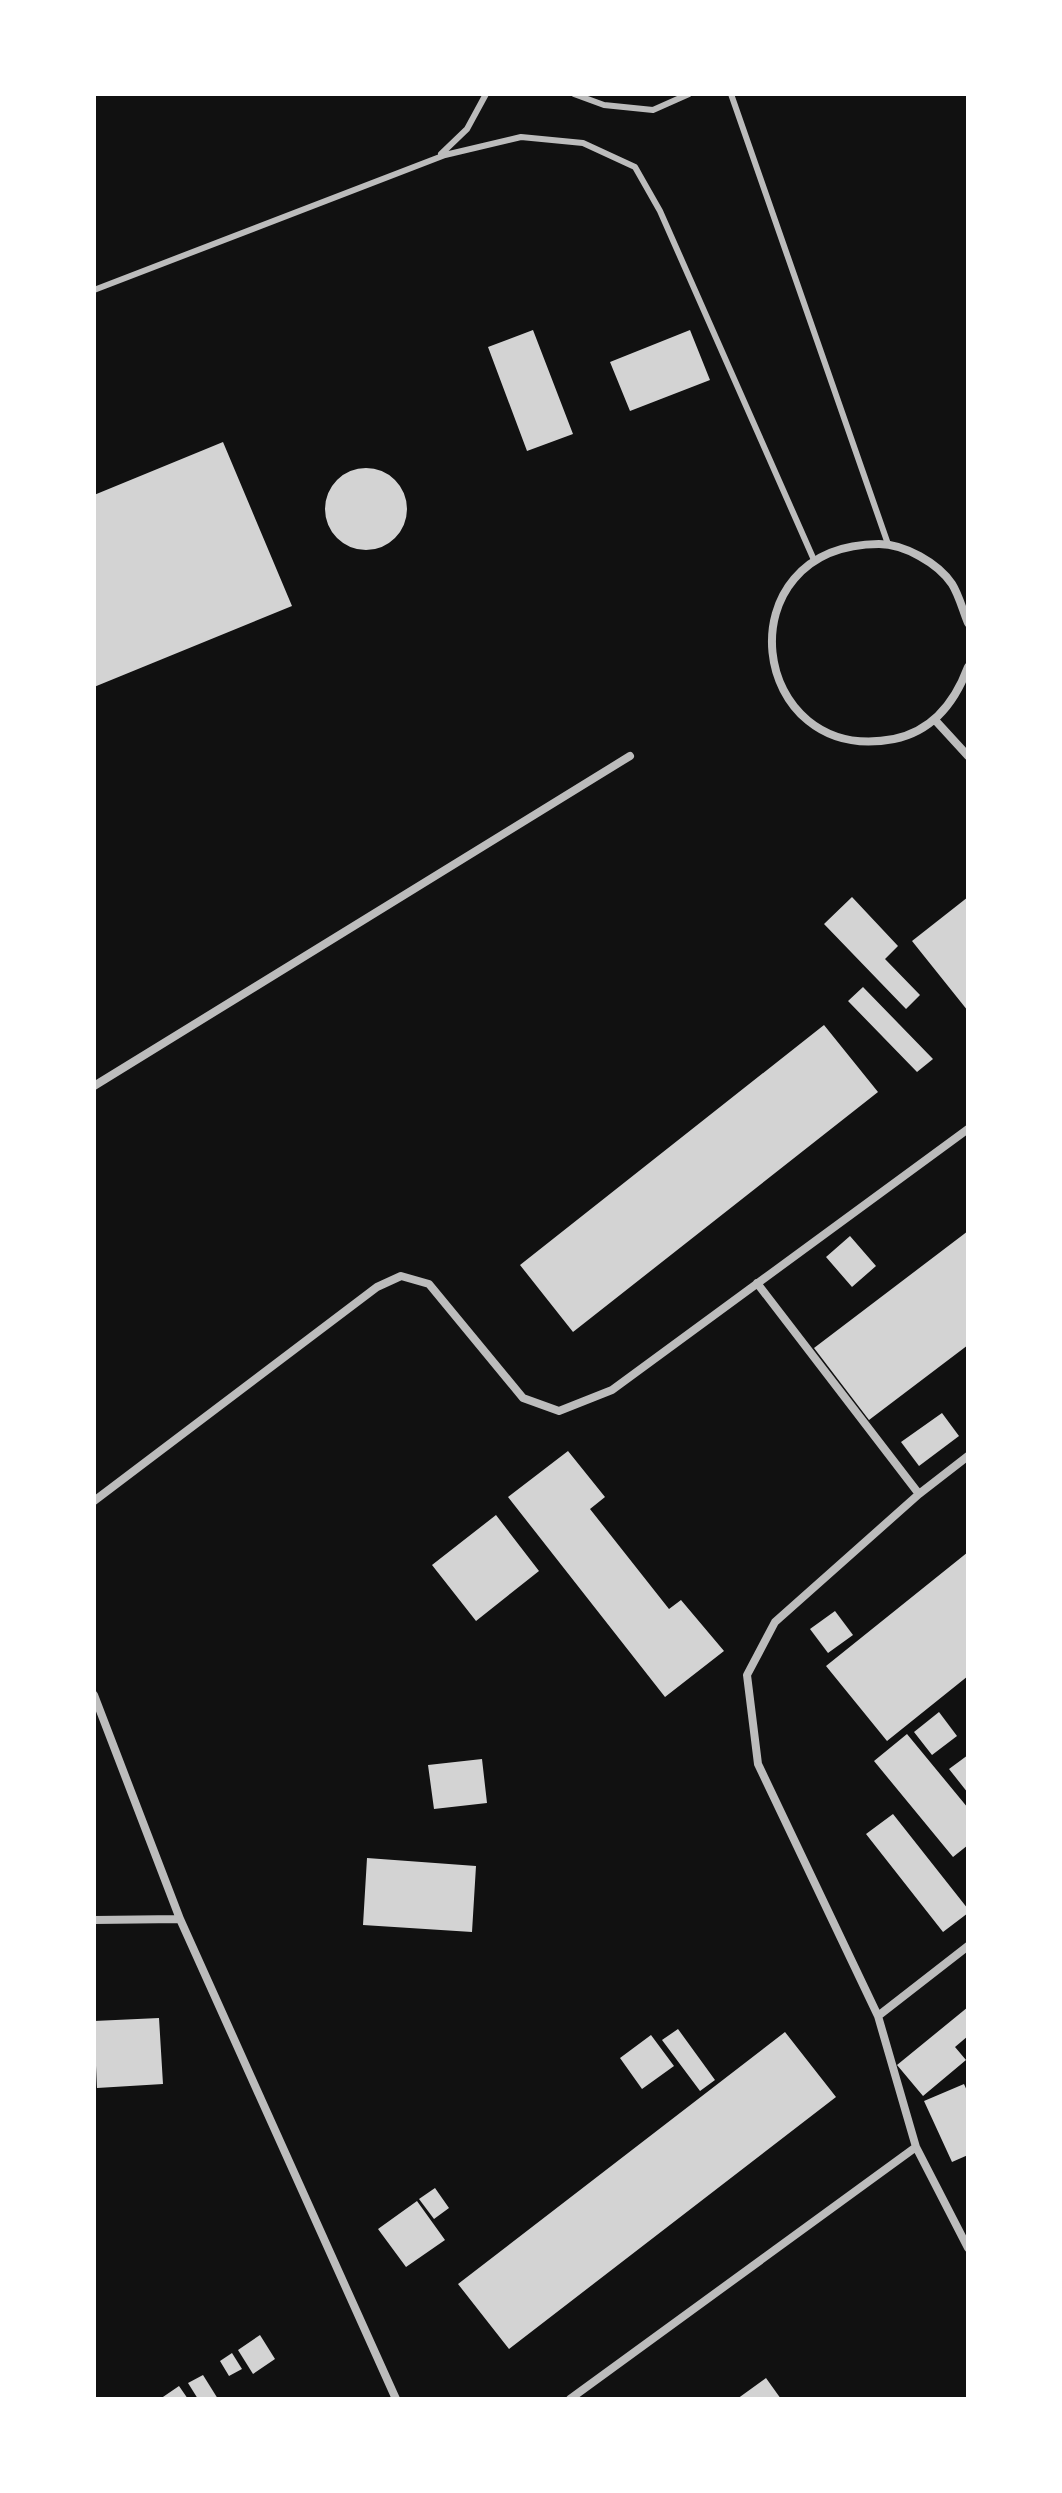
<svg xmlns="http://www.w3.org/2000/svg" width="1062" height="2493" viewBox="0 0 1062 2493" font-family="'PT Serif',serif">
<rect width="100%" height="100%" fill="#111"/>
<path fill="#d3d3d3" d="M533,330L573,434L527,451L488,347Z
M690,330L710,380L630,411L610,362Z
M223,442L292,606L94,687V495Z
M325 509a41 41 0 1 1 82 0a41 41 0 1 1-82 0Z
M852,897L898,946L885,959L920,995L906,1009L824,924Z
M968,897V1011L912,941Z
M863,987L933,1059L917,1072L848,1001Z
M824,1025L878,1092L573,1332L520,1265Z
M968,1231V1345L869,1420L814,1348Z
M850,1236L876,1266L852,1287L826,1257Z
M942,1413L959,1436L919,1466L901,1442Z
M568,1451L605,1497L590,1509L669,1609L681,1600L724,1651L665,1697L508,1497Z
M496,1515L539,1571L476,1621L432,1565Z
M968,1552V1676L887,1741L826,1666Z
M835,1611L853,1635L828,1653L810,1629Z
M939,1712L957,1736L932,1755L914,1732Z
M907,1734L968,1808V1845L953,1857L874,1761Z
M968,1755V1793L949,1769Z
M482,1759L487,1803L434,1809L428,1765Z
M893,1814L968,1909V1913L943,1932L866,1834Z
M367,1858L476,1866L472,1932L363,1925Z
M968,2007V2036L955,2047L966,2060L923,2096L897,2065Z
M159,2018L163,2084L97,2088L94,2021Z
M678,2029L715,2080L700,2091L662,2040Z
M785,2032L836,2097L509,2349L458,2284Z
M651,2035L674,2066L642,2089L620,2058Z
M964,2084L968,2093V2155L952,2162L924,2101Z
M435,2188L449,2208L434,2219L419,2199Z
M417,2201L445,2240L406,2267L378,2229Z
M260,2335L275,2359L253,2374L238,2350Z
M232,2353L242,2369L229,2376L220,2361Z
M203,2375L218,2399H198L188,2383Z
M766,2378L781,2399H737Z
M179,2386L188,2399H160Z"/>
<g fill="none" stroke-linecap="round" stroke-linejoin="round">
<path stroke="#bcbcbc" stroke-width="6" d="M574,94L604,105L653,110L689,94
M731,94L888,544
M441,154L467,129L486,94
M94,290L445,155L521,137L583,143L635,167L660,211L814,560"/>
<path stroke="#bcbcbc" stroke-width="8" d="M968,623C963,611 959,595 952,584C938,563 904,544 879,544C721,545 748,767 894,739C933,731 955,702 968,667
M935,720L968,756
M94,1086L630,756
M757,1283L919,1494
M968,1456L919,1494L775,1622L747,1675L758,1764L878,2016L916,2147L968,2248
M94,1501L377,1287L401,1276L429,1284L523,1398L559,1411L612,1390L968,1129
M94,1695L180,1919L396,2399
M94,1920L180,1919
M878,2016L968,1946
M570,2399L916,2147"/>
</g>
<rect width="1062" height="2493" fill="none" stroke="#ffffff" stroke-width="192"/>
</svg>
